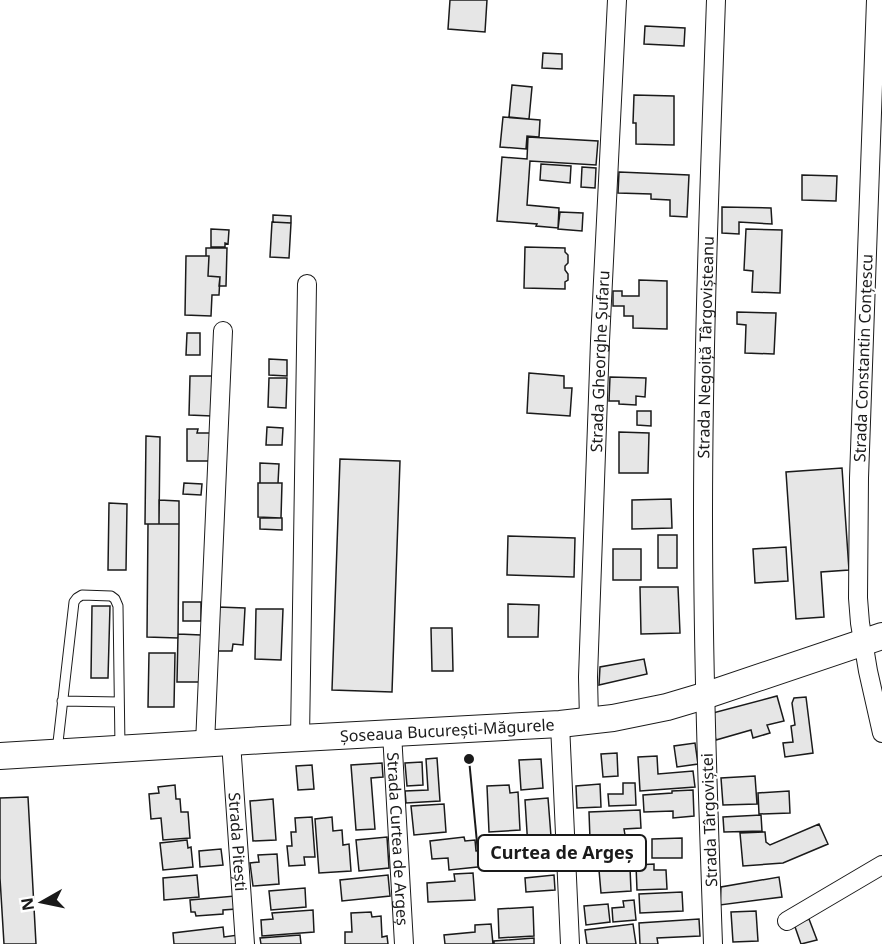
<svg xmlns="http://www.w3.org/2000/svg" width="882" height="944" viewBox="0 0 882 944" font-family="'Noto Sans',sans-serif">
<rect width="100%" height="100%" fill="#fff"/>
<path fill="#e6e6e6" stroke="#1a1a1a" stroke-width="1.5" d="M450,0H487L485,32L448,29Z
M645,26L685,28L684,46L644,44Z
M543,53L562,54V69L542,68Z
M512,85L532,87L529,119L509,117Z
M634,95L674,96V145L636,144V123H633Z
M503,117L540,120L539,137L527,136L526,149L500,147Z
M528,137L598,141L596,165L530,161L527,205L559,208L558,228L536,226L537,224L497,221L502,157L527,159Z
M541,164L571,166L570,183L540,180Z
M582,167L596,168L595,188L581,187Z
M619,172L689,175L687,217L670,216V200L651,199V194L618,193Z
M802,175L837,176L836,201L802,200Z
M722,207L771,208L772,224L739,222V234L722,233Z
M560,212L583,213L582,231L558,229Z
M273,215L291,216V223L273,222Z
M272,222L291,223L289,258L270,257Z
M211,229L229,230L228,244L225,243V247H211Z
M746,229L782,230L780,293L752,292L753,271L744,270Z
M525,247L565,248V252L568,255V263L565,266V270L568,274V280L565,282V289L524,288Z
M206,248H227L226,286H219L220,277L208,276L209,256H206Z
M186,256H209L208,276L220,277L219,295H212L211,316L185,315Z
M639,280L667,281V329L633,328V316H624V306H613V291H622V296H639Z
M737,312L776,313L774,354L745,353L746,325L737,324Z
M187,333H200V355H186Z
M269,359L287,360V376L269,375Z
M529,373L564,376V388H572L570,416L527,413Z
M190,376H213L212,416L189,415Z
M610,377L646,378L645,397L636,396V405L619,404V401H609Z
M269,378H287L286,408L268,407Z
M637,411H651V426L637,425Z
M267,427L283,428L282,445H266Z
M187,429H198L197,433H211L210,461H187Z
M619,432L649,433L648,473H619Z
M146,436L160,437L159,524H145Z
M340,459L400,461L392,692L332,690Z
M260,463L279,464L278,483H260Z
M842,468L849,570L821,572L824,617L796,619L786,472Z
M184,483L202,484L201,495L183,494Z
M258,483H282L281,518L258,517Z
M671,499L672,528L632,529V500Z
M159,500L179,501V524H159Z
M109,503L127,504L126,570H108Z
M260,518H282V530L260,529Z
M148,524H179L178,638L147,637Z
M658,535H677V568H658Z
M508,536L575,538L574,577L507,575Z
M786,547L788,581L755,583L753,549Z
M613,549H641V580H613Z
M640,587H678L680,633L641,634Z
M183,602H201V621H183Z
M508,604L539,605L538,637H508Z
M92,606H110L108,678H91Z
M218,607L245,608L243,645L233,644L232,651H216Z
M256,609H283L281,660L255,659Z
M431,628H452L453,671H432Z
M178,634L201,635L200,682H177Z
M149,653H175L174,707H148Z
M644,659L647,674L599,685L600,667Z
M777,696L784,721L767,725L770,733L753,738L751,730L716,740L709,714Z
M806,697L813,753L785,757L783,743L793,742L791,726L795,725L792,703L794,698Z
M695,743L698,764L677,767L674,746Z
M617,753L618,776L603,777L601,754Z
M657,756L658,774L693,771L695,787L640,791L638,757Z
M437,758L440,801L406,803L405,791L428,790L426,759Z
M541,759L543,788L521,790L519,760Z
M422,762L423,785L407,786L405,763Z
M382,763L383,777L371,778L375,829L356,830L351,765Z
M312,765L314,789L298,790L296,766Z
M755,776L757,804L723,805L721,778Z
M623,783H635L636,805L609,806L608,794H623Z
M600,784L601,807L577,808L576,786Z
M175,785L176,799H180L181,812H188L190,838L163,840L161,818L151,819L149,794L159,793L158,787Z
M509,785L510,793L518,792L520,830L489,832L487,786Z
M693,790L694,816L673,818V811L644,812L643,795L672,793V791Z
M789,791L790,813L759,814L758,793Z
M28,797L36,944H4L0,878V798Z
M548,798L553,862L529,864L525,800Z
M273,799L276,840L253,841L250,801Z
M444,804L446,832L414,835L411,806Z
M640,810L641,828L624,829L625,835H616V838L590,839L589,812Z
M761,815L762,831L724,832L723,817Z
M312,817L315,857H304L305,865L289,866L287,846H292L291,832H296L295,818Z
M332,817L333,831L342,830L343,845L349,844L351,871L319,873L315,819Z
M819,824L828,844L783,863L743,866L740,833L765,832L766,842L770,845Z
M387,837L389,868L359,871L356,840Z
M464,837L465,841L475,840L476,851L485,850L487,866L449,870L448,858L432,859L430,841Z
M682,838V858H652V839Z
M187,840L188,848L191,847L193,867L163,870L160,843Z
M221,849L223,865L200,867L199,851Z
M277,854L279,884L253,886L250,863L259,862L258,855Z
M654,864V870H666L667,889L637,890L636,865Z
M630,868L631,891L601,893L599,870Z
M473,873L475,900L428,902L427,883L455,881L454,874Z
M197,875L199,897L164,900L163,878Z
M388,875L390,896L342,901L340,880Z
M554,875L555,890L526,892L525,878Z
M779,877L782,897L720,905L721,887Z
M305,888L306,907L271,910L269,891Z
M682,892L683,911L640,913L639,894Z
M235,896L236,909L223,910V914L196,916L195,912H191L190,900Z
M634,900L636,920L613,922L612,908L624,907L623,901Z
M608,904L610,922L586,925L584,906Z
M533,907L534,936L499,938L498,909Z
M313,910L314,932L262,936L261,920L273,919L272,913Z
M756,911L758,941L733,942L731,912Z
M371,912L372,917L381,916L382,937L387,936L388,944H345V932H352L351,913Z
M699,919L700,936L657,938L658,944H640L639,923Z
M809,919L817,940L801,944L794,924Z
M491,924L493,944H445L444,935L475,932V925Z
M633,924L636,944H587L585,930Z
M223,927L224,937L238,935L239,944H174L173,933Z
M300,935L301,944H261L260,938Z
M534,938V944H494V941Z"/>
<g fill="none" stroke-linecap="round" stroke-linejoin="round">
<g stroke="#1a1a1a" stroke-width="11">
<path id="service" d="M62,701L119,702
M57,751L74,602L77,598L82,595L111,596L115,599L118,606L120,747"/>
</g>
<g stroke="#1a1a1a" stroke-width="20">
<g id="minor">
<path d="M876,0L859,478L858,598L860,623L868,671L882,733"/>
<path id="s1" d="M589,721L588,677L600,341L617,0"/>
<path d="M560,724L570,944"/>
<path id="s2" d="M392,733L404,944"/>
<path d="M300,738L307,284"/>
<path id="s3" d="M231,742L245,944"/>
<path d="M205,744L223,331"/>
<path d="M787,921L882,865"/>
<path id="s4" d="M713,944C708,802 703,660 703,517C703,345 710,172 716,0"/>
</g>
</g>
<g stroke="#1a1a1a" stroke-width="28">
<g id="secondary">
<path id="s5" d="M0,756L264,740L560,724L613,718L667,707L704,696L882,636"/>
</g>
</g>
<use href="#service" stroke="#fff" stroke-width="9"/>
<use href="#minor" stroke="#fff" stroke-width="18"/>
<use href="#secondary" stroke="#fff" stroke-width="26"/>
</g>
<g text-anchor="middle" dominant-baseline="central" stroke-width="4.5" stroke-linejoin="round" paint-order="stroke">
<g font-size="16" fill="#1a1a1a" stroke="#fff">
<text stroke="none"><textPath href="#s4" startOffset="597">Strada Negoiță Târgovișteanu</textPath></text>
<text transform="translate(863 358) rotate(-88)">Strada Constantin Conțescu</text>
<text stroke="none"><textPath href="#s1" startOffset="360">Strada Gheorghe Șufaru</textPath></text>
<text stroke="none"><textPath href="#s5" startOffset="448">Șoseaua București-Măgurele</textPath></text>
<text transform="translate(709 820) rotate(-92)">Strada Târgoviștei</text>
<text stroke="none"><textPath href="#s2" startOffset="106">Strada Curtea de Argeș</textPath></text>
<text stroke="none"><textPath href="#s3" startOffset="100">Strada Pitești</textPath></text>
</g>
</g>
<path fill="none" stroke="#1a1a1a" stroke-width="2" d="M469 759L478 853"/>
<circle fill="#1a1a1a" stroke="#fff" stroke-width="2" cx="469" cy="759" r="6"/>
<rect fill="#fff" stroke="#1a1a1a" stroke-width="2" x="478" y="835" width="168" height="36" rx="6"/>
<g font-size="18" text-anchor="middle" font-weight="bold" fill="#1a1a1a">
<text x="562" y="859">Curtea de Argeș</text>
</g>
<g transform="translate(42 902) rotate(261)" stroke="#ffffff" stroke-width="4.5" paint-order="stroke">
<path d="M0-4.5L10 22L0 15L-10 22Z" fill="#1a1a1a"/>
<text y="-9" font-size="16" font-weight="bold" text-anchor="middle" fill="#1a1a1a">N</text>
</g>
</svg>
